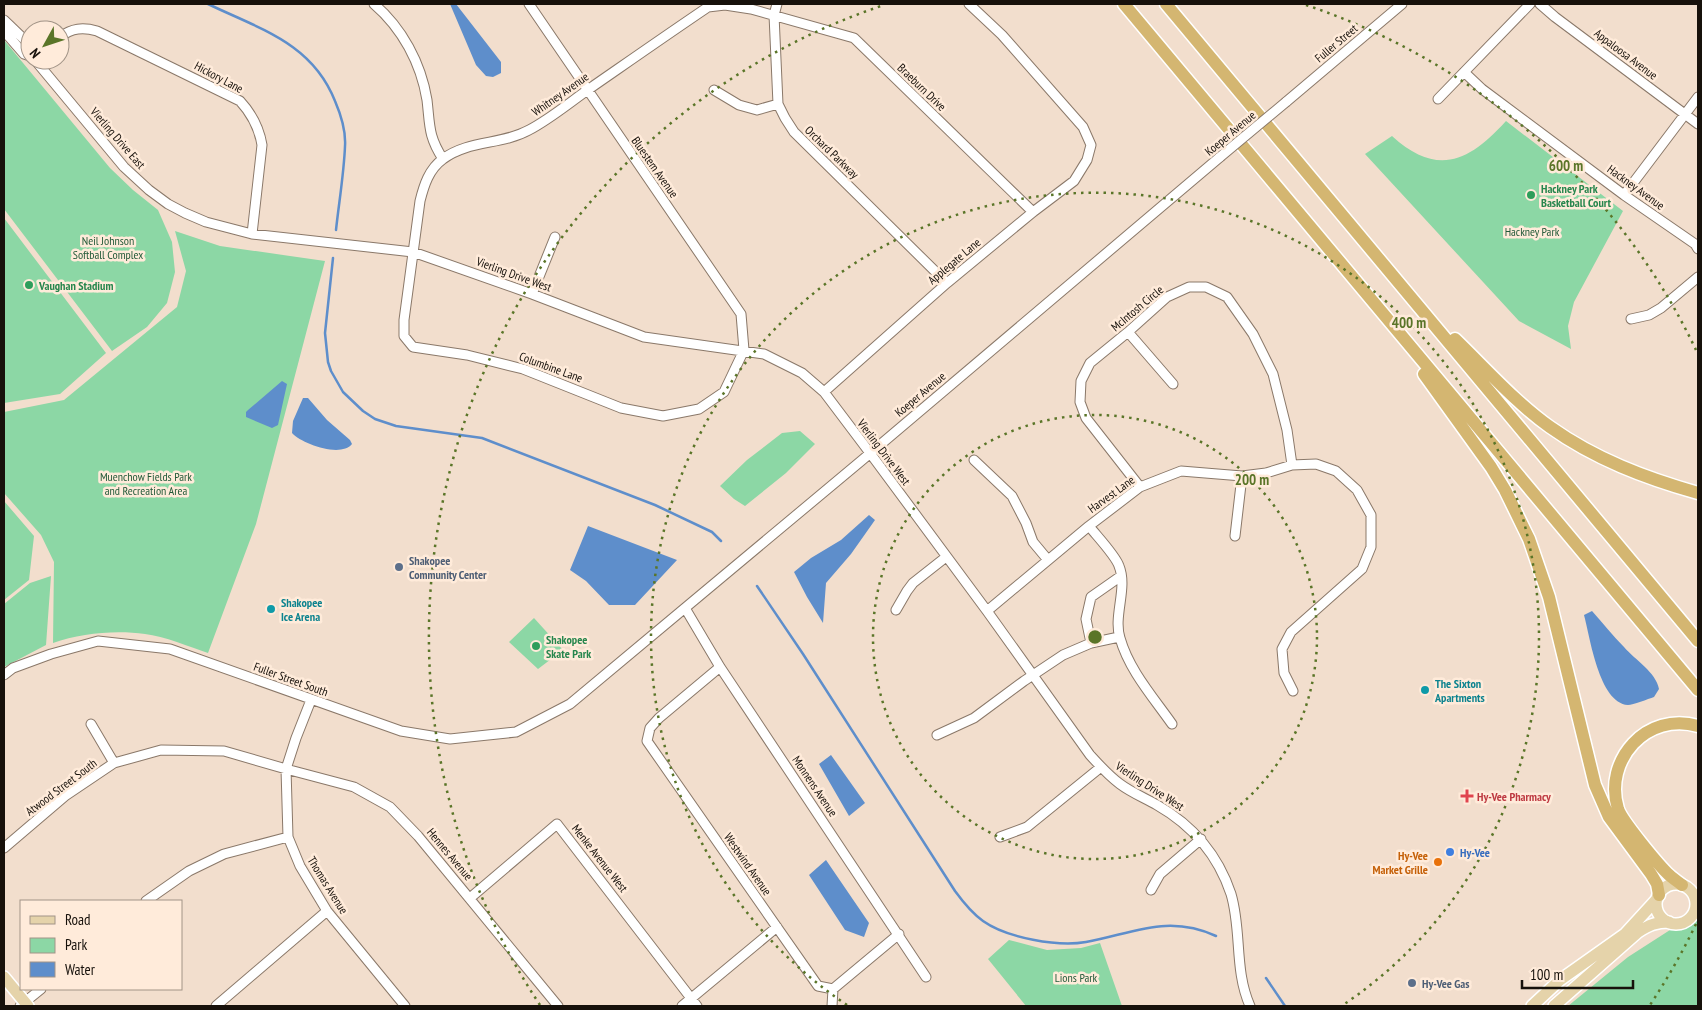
<svg xmlns="http://www.w3.org/2000/svg" width="1702" height="1010" viewBox="0 0 1702 1010" font-family="'PT Sans Narrow',sans-serif">
<rect width="100%" height="100%" fill="#f2decd"/>
<path fill="#8cd7a5" d="M4,40L110,168L133,190L158,210L172,242L175,272L167,303L147,327L112,351L4,209Z
M1506,121L1623,211L1574,302L1568,326L1571,349L1519,321L1365,154L1392,136C1437,177 1469,162 1506,121Z
M4,218L106,353L60,394L4,403Z
M175,231L220,246L325,261L256,524L208,653C190,647 164,636 145,634C116,630 81,633 53,643L54,562L41,535L4,493V412L64,400L177,307L186,271Z
M800,431L815,444L786,473L745,506L734,499L720,486L747,460L782,433Z
M4,501L34,536L29,580L4,600Z
M51,576L46,645L4,667V604L30,583Z
M534,618L563,650L538,669L509,642Z
M1698,912V1006H1568L1628,957Z
M1009,940L1047,950L1081,948L1100,943L1122,1006H1026L988,959Z"/>
<path fill="#5e8ecb" d="M450,4H456L501,62V73L493,77L486,76L476,65Z
M282,381L287,384L278,425L272,428L246,417V412L248,410Z
M303,398H308L327,420L350,440L352,444C341,458 302,444 292,433L293,421Z
M869,515L875,520L851,554L826,583L823,623L807,597L794,572L811,558L841,540Z
M588,526L677,560L635,605H609L586,581L570,570Z
M1592,611C1603,623 1613,636 1624,647C1635,660 1656,672 1659,689L1654,697C1648,699 1633,705 1628,705C1599,703 1590,637 1584,615Z
M831,755L865,803L849,816L819,764Z
M826,860L869,923L864,937L845,930L809,875Z"/>
<g fill="none" stroke-linecap="round" stroke-linejoin="round">
<path stroke="#5e8ecb" stroke-width="2.5" d="M208,4C260,29 312,43 335,101C341,115 346,131 345,146C344,173 339,202 336,230
M333,258L325,333L328,362L331,371L343,392L363,411L375,419L396,426L482,438L655,505L712,532L721,541
M757,586L803,654L955,891C963,902 972,913 983,921C1007,938 1058,947 1086,942C1134,933 1168,914 1216,936
M1266,978L1285,1006"/>
<g stroke="#8a7869" stroke-width="11">
<path id="minor" d="M374,4C402,28 421,63 427,100C430,125 428,136 443,159
M529,4L741,314L744,350L724,392L699,409L663,416L621,408L523,369L467,355L413,347L404,336V320L420,201C424,185 429,169 443,159C468,140 502,145 529,130C550,119 569,103 589,89C628,62 668,34 708,7L725,5L751,9L854,38L1033,212
M777,4L774,15L778,104L785,118L794,132L947,283
M1540,4L1555,17L1698,124
M4,20L30,45
M4,31L24,54L30,56
M60,37C72,28 83,27 97,31L240,101C252,114 259,127 262,145L252,234
M35,60L124,167L149,190L168,204L185,213L206,222L252,234L413,252L532,294L644,337L764,354L802,373L824,392L870,453L987,611L1090,755C1100,766 1109,776 1120,784C1132,793 1145,798 1157,805C1192,825 1218,855 1231,894C1242,931 1234,970 1250,1006
M1464,72L1482,89L1624,195L1695,244L1698,249
M714,90L739,105L757,110L778,104
M1438,99L1530,4
M1286,102L1402,4
M1624,195L1698,97
M532,294L555,237
M1631,319L1649,315L1661,308L1698,277
M1128,332L1173,384
M824,392L947,283L1033,212L1074,181L1087,160L1091,145L1083,127L1002,35L969,4
M974,460L1012,496L1026,523L1033,542L1048,560
M1140,487L1086,418L1080,402L1081,381L1090,363L1128,332L1167,297L1189,287H1206L1227,297L1253,334L1273,374L1287,430L1292,465
M1089,526C1096,535 1116,556 1119,566C1128,588 1113,616 1120,638C1129,670 1153,697 1172,724
M1235,536L1242,476
M685,608L720,667L926,977
M896,610L907,591L913,583L946,557
M987,611L1089,526L1140,487L1181,471L1242,476L1266,473L1292,465L1316,464L1336,471L1357,490L1371,515V547L1362,569L1291,632L1282,649L1284,673L1293,691
M1091,643L1086,619L1091,597L1121,576
M720,667L659,718L650,728L647,741L818,986L833,989L832,1006
M4,675L13,668L51,654L98,641L170,649L401,731L450,739L516,732L570,704L861,461L1220,157
M311,700L296,738L286,769L288,837L300,866L327,911L405,1006
M91,724L114,763
M937,735L974,718L1024,681L1063,655L1091,643L1119,637
M1000,837L1027,827L1101,767
M4,848L65,796L114,763L161,750L224,751L286,769L354,787L390,807L418,836L558,1006
M1151,890L1160,874L1201,839
M470,898L557,824L697,1006
M146,901L189,871L224,854L288,837
M833,989L899,934
M20,1006L41,989
M216,1006L327,911
M682,1006L777,927"/>
</g>
<g stroke="#fff" stroke-width="14">
<path id="major" d="M1656 904a20 20 0 1 1 40 0a20 20 0 1 1-40 0Z
M4,977L28,1006
M1532,1006L1560,980L1625,934L1657,899
M1554,1006L1638,932C1649,925 1656,922 1669,922"/>
</g>
<g stroke="#fff" stroke-width="15">
<path id="highway" d="M1124,4L1698,690
M1166,4L1698,641
M1455,339C1486,369 1515,402 1550,427C1595,459 1645,478 1698,493
M1424,374L1491,467L1505,490L1529,539L1549,597L1595,785L1609,817L1651,874L1657,884L1659,895
M1682,885C1677,881 1672,878 1667,873C1657,863 1622,821 1618,809C1603,760 1647,711 1698,726"/>
</g>
<use href="#minor" stroke="#fff" stroke-width="9"/>
<use href="#major" stroke="#e5d3aa" stroke-width="11"/>
<use href="#highway" stroke="#d4b671" stroke-width="12"/>
<g stroke="#8a7869" stroke-width="11" stroke-linecap="butt">
<path id="minor-bridge" d="M1220,157L1286,102"/>
</g>
<use href="#minor-bridge" stroke="#fff" stroke-width="9"/>
</g>
<g fill="none" stroke="#5a7528" stroke-width="2.5" stroke-dasharray="2.5 5">
<circle cx="1095" cy="637" r="222"/>
<path d="M847 1005A444 444 0 1 1 1343 1005"/>
<path d="M1696 924A666 666 0 0 1 1650 1005M540 1005A666 666 0 0 1 884 5M1306 5A666 666 0 0 1 1696 350"/>
</g>
<g fill="#2e9e5b" stroke="#ffebda" stroke-width="2">
<circle cx="1531" cy="195" r="5"/>
<circle cx="29" cy="285" r="5"/>
<circle cx="536" cy="646" r="5"/>
</g>
<g fill="#5c6f8a" stroke="#ffebda" stroke-width="2">
<circle cx="399" cy="567" r="5"/>
<circle cx="1412" cy="983" r="5"/>
</g>
<g fill="#0f9aa8" stroke="#ffebda" stroke-width="2">
<circle cx="271" cy="609" r="5"/>
<circle cx="1425" cy="690" r="5"/>
</g>
<path fill="#e0444e" stroke="#ffebda" stroke-width="2" d="M1464.5 788.5h5v5h5v5h-5v5h-5v-5h-5v-5h5z"/>
<circle fill="#3f7fe0" stroke="#ffebda" stroke-width="2" cx="1450" cy="852" r="5"/>
<circle fill="#e8710a" stroke="#ffebda" stroke-width="2" cx="1438" cy="862" r="5"/>
<g text-anchor="middle" dominant-baseline="central" stroke-width="5" stroke-linejoin="round" paint-order="stroke">
<g font-size="12" fill="#17110b" stroke="#ffebda">
<text transform="translate(1336 43) rotate(-40)">Fuller Street</text>
<text transform="translate(1626 54) rotate(37)">Appaloosa Avenue</text>
<text transform="translate(219 77) rotate(28)">Hickory Lane</text>
<text transform="translate(922 87) rotate(44)">Braeburn Drive</text>
<text transform="translate(560 94) rotate(-35)">Whitney Avenue</text>
<text transform="translate(1230 133) rotate(-40)">Koeper Avenue</text>
<text transform="translate(118 138) rotate(49)">Vierling Drive East</text>
<text transform="translate(832 152) rotate(44)">Orchard Parkway</text>
<text transform="translate(655 167) rotate(55)">Bluestem Avenue</text>
<text transform="translate(1636 187) rotate(36)">Hackney Avenue</text>
<text transform="translate(954 261) rotate(-40)">Applegate Lane</text>
<text transform="translate(514 274) rotate(20)">Vierling Drive West</text>
<text transform="translate(1137 308) rotate(-40)">McIntosh Circle</text>
<text transform="translate(551 367) rotate(20)">Columbine Lane</text>
<text transform="translate(920 394) rotate(-40)">Koeper Avenue</text>
<text transform="translate(884 452) rotate(53)">Vierling Drive West</text>
<text transform="translate(1111 494) rotate(-36)">Harvest Lane</text>
<text transform="translate(291 679) rotate(20)">Fuller Street South</text>
<text transform="translate(815 786) rotate(56)">Monnens Avenue</text>
<text transform="translate(1150 786) rotate(33)">Vierling Drive West</text>
<text transform="translate(61 787) rotate(-37)">Atwood Street South</text>
<text transform="translate(450 854) rotate(50)">Hennes Avenue</text>
<text transform="translate(600 858) rotate(52)">Menke Avenue West</text>
<text transform="translate(748 864) rotate(55)">Westwind Avenue</text>
<text transform="translate(328 885) rotate(58)">Thomas Avenue</text>
</g>
<g font-size="12" font-weight="bold" fill="#27864d" stroke="#ffebda" text-anchor="start">
<text x="1541" y="188">Hackney Park<tspan x="1541" dy="14">Basketball Court</tspan></text>
<text x="39" y="285">Vaughan Stadium</text>
<text x="546" y="639">Shakopee<tspan x="546" dy="14">Skate Park</tspan></text>
</g>
<g font-size="12" fill="#225938" stroke="#ffebda">
<text x="1532" y="231">Hackney Park</text>
<text x="108" y="240">Neil Johnson<tspan x="108" dy="14">Softball Complex</tspan></text>
<text x="146" y="476">Muenchow Fields Park<tspan x="146" dy="14">and Recreation Area</tspan></text>
<text x="1076" y="977">Lions Park</text>
</g>
<g font-size="12" font-weight="bold" fill="#4e5e75" stroke="#ffebda" text-anchor="start">
<text x="409" y="560">Shakopee<tspan x="409" dy="14">Community Center</tspan></text>
<text x="1422" y="983">Hy-Vee Gas</text>
</g>
<g font-size="12" font-weight="bold" fill="#0d838f" stroke="#ffebda" text-anchor="start">
<text x="281" y="602">Shakopee<tspan x="281" dy="14">Ice Arena</tspan></text>
<text x="1435" y="683">The Sixton<tspan x="1435" dy="14">Apartments</tspan></text>
</g>
<g font-size="12" font-weight="bold" fill="#be3a42" stroke="#ffebda" text-anchor="start">
<text x="1477" y="796">Hy-Vee Pharmacy</text>
</g>
<g font-size="12" font-weight="bold" fill="#366cbe" stroke="#ffebda" text-anchor="start">
<text x="1460" y="852">Hy-Vee</text>
</g>
<g font-size="12" font-weight="bold" fill="#c56008" stroke="#ffebda" text-anchor="end">
<text x="1428" y="855">Hy-Vee<tspan x="1428" dy="14">Market Grille</tspan></text>
</g>
</g>
<circle cx="1095" cy="637" r="8" fill="#5a7528" stroke="#ffebda" stroke-width="2.5"/>
<g font-size="15" text-anchor="middle" font-weight="bold" fill="#5a7528" stroke="#ffebda" stroke-width="5" stroke-linejoin="round" paint-order="stroke">
<text x="1566" y="171">600 m</text>
<text x="1409" y="328">400 m</text>
<text x="1252" y="485">200 m</text>
</g>
<rect width="1702" height="1010" fill="none" stroke="#17110b" stroke-width="10"/>
<rect x="20" y="900" width="162" height="90" fill="#ffebda" stroke="#a29487"/>
<rect x="30" y="916" width="25" height="8" fill="#e5d3aa" stroke="#a29487"/>
<text x="65" y="925" font-size="15" fill="#17110b">Road</text>
<rect x="30" y="938" width="25" height="15" fill="#8cd7a5" stroke="#a29487"/>
<text x="65" y="950" font-size="15" fill="#17110b">Park</text>
<rect x="30" y="962" width="25" height="15" fill="#5e8ecb" stroke="#a29487"/>
<text x="65" y="975" font-size="15" fill="#17110b">Water</text>
<g transform="translate(45 45) rotate(230)"><circle r="24" fill="#ffebda" stroke="#a29487"/>
<path d="M0-4L9 19L0 12L-9 19Z" fill="#5a7528"/>
<text y="-8" font-size="14" font-weight="bold" text-anchor="middle" fill="#17110b">N</text>
</g>
<path d="M1522 980v8h111v-8" fill="none" stroke="#17110b" stroke-width="2.5"/>
<text x="1530" y="980" font-size="15" fill="#17110b" stroke="#ffebda" stroke-width="4" paint-order="stroke">100 m</text>
</svg>
